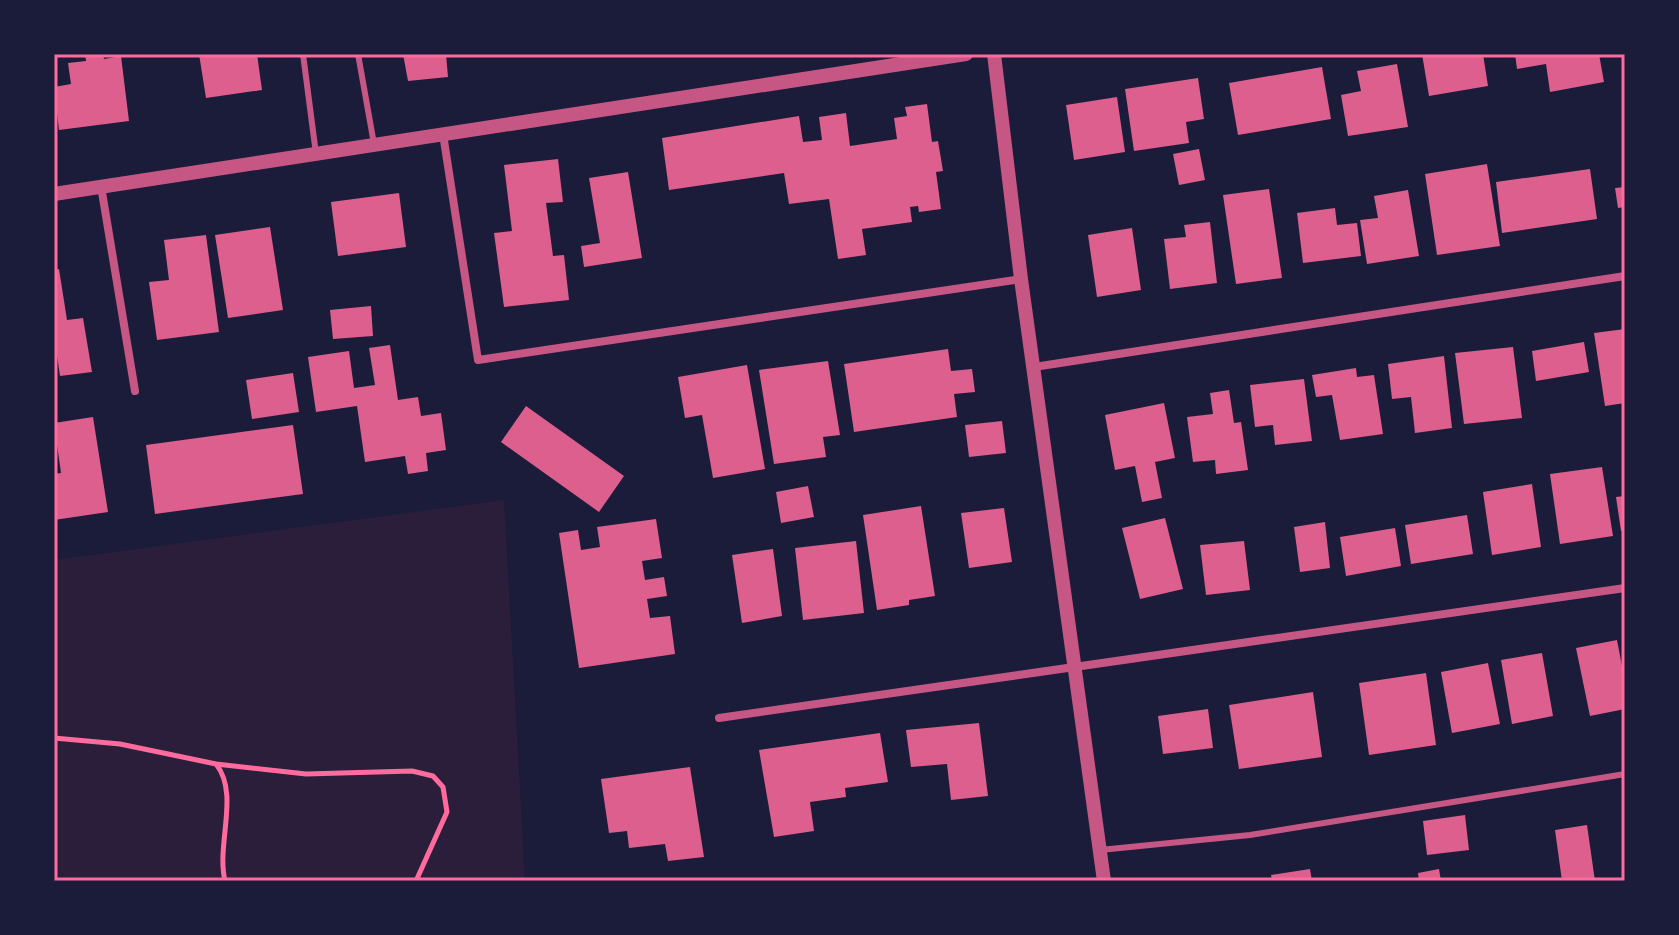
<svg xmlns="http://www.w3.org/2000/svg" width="1679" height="935" viewBox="0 0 1679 935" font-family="Figtree,sans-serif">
<rect width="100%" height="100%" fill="#1b1b3a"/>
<path fill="#2a1e3b" d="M504,500L525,881H54V560Z"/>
<path fill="#dd5f8e" d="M85,54H103L104,59L121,56L129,121L59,130L54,87L71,84L68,63L86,61Z
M199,54H257L262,90L206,98Z
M403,54H446L448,77L408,81Z
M1422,54H1483L1488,86L1429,96Z
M1515,54H1599L1604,82L1550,92L1546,64L1517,69Z
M1397,64L1408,127L1348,136L1341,95L1361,91L1357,71Z
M1322,67L1331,119L1238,135L1229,83Z
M1198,78L1204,119L1186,122L1189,143L1134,151L1125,89Z
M1117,97L1125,152L1074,160L1066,105Z
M927,104L932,142L938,141L943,171L936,172L941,209L919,212L918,206L910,207L912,222L862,229L866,255L838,259L829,199L789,204L784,173L669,190L662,138L799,116L803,142L822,140L819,117L846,113L850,146L897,139L894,118L907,116L905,107Z
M1199,149L1205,180L1179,185L1173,154Z
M558,159L563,202L546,203L553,256L564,255L569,300L504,307L494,233L512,231L504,165Z
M1487,164L1500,246L1437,255L1425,174Z
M1590,169L1597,219L1502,233L1496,182Z
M628,172L642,258L584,267L581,246L600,243L589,178Z
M1625,187V207L1618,208L1615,188Z
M1269,189L1282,278L1236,284L1223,195Z
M1408,190L1419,256L1367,264L1360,220L1378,218L1374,196Z
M399,193L406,247L338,256L331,202Z
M1335,208L1337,225L1357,223L1361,256L1303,263L1297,213Z
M1210,222L1217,283L1170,289L1164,239L1186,237L1184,225Z
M270,227L283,310L228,318L215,235Z
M1132,228L1141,290L1097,297L1088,235Z
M206,235L219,332L157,340L149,282L169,280L164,240Z
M59,269L67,320L83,318L92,372L60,376L54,334V270Z
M371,306L373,336L333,339L330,310Z
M1625,329V403L1605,406L1594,333Z
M1584,342L1589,372L1536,381L1532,351Z
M390,345L398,400L418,397L421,416L441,413L446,450L426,453L428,471L408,474L405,456L365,462L357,406L316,412L308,357L349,351L354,388L375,385L369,348Z
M1513,347L1522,418L1464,424L1455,353Z
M948,349L951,371L972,369L975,392L954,394L957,417L854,432L844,364Z
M1444,356L1452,428L1415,433L1411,397L1392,399L1388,364Z
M828,361L840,435L823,437L826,457L774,464L759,370Z
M747,365L765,469L713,478L702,415L685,418L678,377Z
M1356,368L1357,377L1374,375L1383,434L1340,440L1332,395L1316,397L1312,375Z
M293,373L299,412L252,419L246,380Z
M1304,379L1312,441L1275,445L1273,425L1255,427L1250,385Z
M1229,390L1234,423L1241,422L1248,470L1216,474L1215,460L1193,462L1187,417L1213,414L1210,393Z
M1164,403L1175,458L1155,462L1162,498L1142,502L1135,466L1115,470L1105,415Z
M526,406L624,476L599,512L501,442Z
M93,417L108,512L54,520V474L61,473L54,423Z
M1002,421L1006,453L969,457L965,425Z
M293,425L303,494L155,514L146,445Z
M1602,467L1613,536L1560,544L1550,474Z
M1532,484L1541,547L1492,555L1483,492Z
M808,486L814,517L781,523L776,492Z
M1625,496V530L1621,531L1616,497Z
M921,506L935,596L909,600V605L877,610L863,515Z
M1004,508L1012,562L969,568L961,513Z
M1467,515L1473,554L1411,564L1405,525Z
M1165,518L1183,589L1140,599L1122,528Z
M656,519L662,558L642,561L645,580L664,577L667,596L647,599L650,618L670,616L675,654L579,668L559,533L578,530L581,550L600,547L597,527Z
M1325,522L1330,568L1300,572L1294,527Z
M1395,528L1401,566L1346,576L1340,537Z
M856,541L864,613L803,620L795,548Z
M1244,541L1250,590L1206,595L1200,545Z
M773,549L782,616L742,623L732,555Z
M1617,640L1625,682V709L1590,716L1576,648Z
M1542,653L1553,716L1512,724L1501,660Z
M1488,663L1500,724L1452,733L1441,672Z
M1426,673L1436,745L1369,755L1359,683Z
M1313,692L1322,757L1239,769L1229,705Z
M1208,709L1213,748L1163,754L1158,716Z
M979,723L988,796L951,800L947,764L911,767L906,730Z
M880,733L888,782L845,788L846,797L810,802L814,831L774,837L759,750Z
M690,767L704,857L668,861L665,844L629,848L627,831L609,833L601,779Z
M1465,815L1469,850L1427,855L1423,821Z
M1587,825L1595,881H1562L1555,830Z
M1310,869L1312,881H1272L1271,875Z
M1439,869L1441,881H1419L1418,873Z"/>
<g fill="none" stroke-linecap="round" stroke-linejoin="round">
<path stroke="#ff6b9d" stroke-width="5" d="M54,738L120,744L216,764C240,794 216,844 225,881
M216,764L306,774L412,771L433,776L443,787L447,812L416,881"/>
<path stroke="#c65784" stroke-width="6" d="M303,54L316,154
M358,54L374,144
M1100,850L1250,835L1625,774"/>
<path stroke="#c65784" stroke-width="8" d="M443,134L478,360L1021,279
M101,186L135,391
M1034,367L1625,276
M719,718L1625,588"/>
<path stroke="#c65784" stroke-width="14" d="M994,54L1021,279L1104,881
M54,194L966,54"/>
</g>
<rect width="1679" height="935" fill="none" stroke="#1b1b3a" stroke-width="112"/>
<rect x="56" y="56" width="1567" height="823" fill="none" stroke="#ff6b9d" stroke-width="3"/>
</svg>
